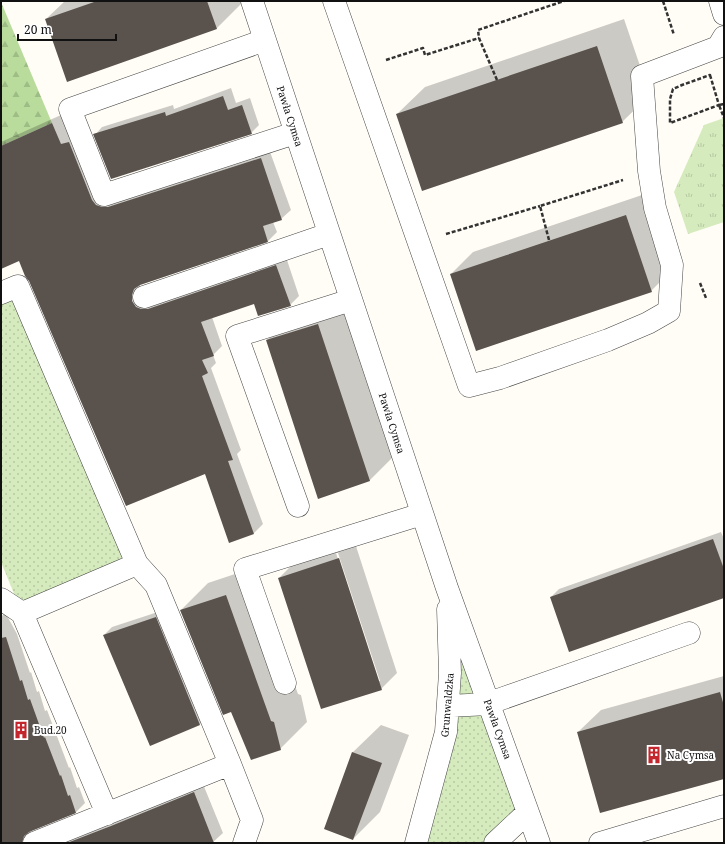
<svg xmlns="http://www.w3.org/2000/svg" width="725" height="844" viewBox="0 0 725 844" font-family="'Noto Serif',serif">
<defs>
<pattern id="grass-dots" width="8" height="8" patternUnits="userSpaceOnUse"><rect width="8" height="8" fill="#d5ebbd"/><path d="M2 2h.1M6 6h.1" fill="none" stroke="#b6c8a1" stroke-width="1.8" stroke-linecap="round"/></pattern>
<pattern id="forest-firs" width="22" height="20" patternUnits="userSpaceOnUse"><rect width="22" height="20" fill="#b9dc9c"/><path d="M5 1l3.5 6h-7zM16 11l3.5 6h-7z" fill="#9ebc85"/></pattern>
<pattern id="park-tufts" width="24" height="20" patternUnits="userSpaceOnUse"><rect width="24" height="20" fill="#d5ebbd"/><path d="M3 7l-1-3M5 7V3M7 7l1-3M15 17l-1-3M17 17v-4M19 17l1-3" fill="none" stroke="#b6c8a1"/></pattern>
</defs>
<rect width="100%" height="100%" fill="#fffdf5"/>
<path fill="url(#grass-dots)" d="M18,286L137,564L22,613L1,562V293Z
M447,588L528,812L495,843H416L446,732Z"/>
<path fill="url(#forest-firs)" d="M1,2L52,123L1,146Z"/>
<path fill="url(#park-tufts)" d="M724,118V222L688,234L674,192L704,125Z"/>
<path fill="#0003" fill-rule="evenodd" d="M65,1H244L217,28L68,81L46,19Z
M624,19L650,95L622,122L397,114L425,87Z
M231,88L236,103L250,98L259,125L251,133L95,135L102,127L173,105L174,109Z
M61,115L101,190L269,149L291,210L281,219L273,222L277,232L268,241L141,284L140,285L141,292L286,257L299,296L290,305L254,302L212,317L222,346L213,355L216,363L211,368L241,450L237,454L263,524L254,533L230,541L205,473L30,281L20,260L1,268V142Z
M648,193L673,269L651,291L451,274L473,252Z
M345,297L397,453L369,481L267,340L294,313Z
M721,532L724,539V597H551L559,589Z
M355,543L397,673L381,689L279,578L295,562ZM336,553H338L380,681H378Z
M253,568L298,694L301,695L307,722L280,749L231,711L181,610L208,583Z
M164,610L208,716L200,724L150,745L104,635L112,627Z
M6,614L17,634L30,673L31,672L37,692L39,691L45,711L47,710L69,768L70,767L77,788L79,787L85,803L76,812L31,830V839L35,843H1V616Z
M724,676V778L578,732L601,710Z
M381,725L409,735L380,812L353,839L325,828L353,752Z
M203,784L223,833L212,843H56Z"/>
<path fill="#5a524d" d="M97,1H207L217,29L67,82L45,19Z
M597,46L623,123L422,191L396,114Z
M223,96L228,110L242,105L252,134L111,179L93,134L165,112L166,116Z
M52,123L61,144L69,142L92,200L96,205L102,207H108L261,158L282,220L263,226L268,242L140,285L134,289L132,295V301L136,307L141,309H148L276,265L291,306L258,316L254,304L201,322L214,356L202,360L208,373L202,376L233,460L228,461L254,534L229,543L205,474L126,506L29,281L25,276L19,261L1,269V146Z
M626,215L652,292L476,351L450,274Z
M318,324L370,481L318,499L266,340Z
M713,539L724,569V598L569,652L550,597Z
M339,558L382,690L321,709L278,578Z
M226,595L271,721L274,722L281,750L251,760L231,712L223,715L180,610Z
M156,617L200,725L150,746L103,635Z
M6,637L20,681L22,680L28,700L30,699L44,738L45,737L60,776L61,775L68,796L70,795L76,813L29,832L24,836L22,843H1V638Z
M720,692L724,706V779L600,813L577,732Z
M352,752L382,763L353,840L324,829Z
M194,792L214,843H67L111,826Z"/>
<g fill="none" stroke-linecap="round" stroke-linejoin="round">
<g stroke="#444" stroke-width="23">
<path id="minor" d="M252,1L447,588L539,843
M334,1L469,386L500,378L608,340L648,323L669,311L672,265L655,208L649,171L642,76L718,47L724,37
M720,1L724,14
M265,40L70,109L104,195L295,133
M1,293L18,286L137,564L156,585L230,764L252,820L244,843
M144,297L329,234
M298,506L237,336L351,300
M1,599L22,613L107,814
M22,613L137,564
M285,683L245,569L422,514
M448,706L489,704L495,701L689,633
M34,843L230,764
M416,843L446,732L450,673L448,609
M495,843L528,812
M600,843L724,806"/>
</g>
<path stroke="#333" stroke-width="2.5" stroke-dasharray="4 2" stroke-linecap="butt" d="M663,1L674,35
M386,60L423,48L425,55L479,38
M710,75L719,105L670,123V99L673,89L682,85Z
M497,80L479,38L478,30L564,1
M724,104L719,105L724,118
M446,234L540,206
M549,240L540,206L623,180
M700,283L706,298"/>
<use href="#minor" stroke="#fff" stroke-width="22"/>
</g>
<defs>
<g id="building-bare" transform="scale(1.38)"><path d="M-4-6H4V6H1V3H-1V6H-4ZM-2.5-4.3h1.7v1.8h-1.7ZM.8-4.3h1.7v1.8H.8ZM-2.5-1h1.7V.8h-1.7ZM.8-1h1.7V.8H.8Z" fill="#c4262e" stroke="#fff" stroke-width="2.5" paint-order="stroke"/></g>
</defs>
<g fill-rule="evenodd">
<use href="#building-bare" x="21" y="730"/>
<use href="#building-bare" x="654" y="755"/>
</g>
<g text-anchor="middle" dominant-baseline="central" stroke-width="4" stroke-linejoin="round" paint-order="stroke">
<g font-size="10" fill="#111" stroke="#fff">
<text transform="translate(290 116) rotate(72)">Pawła Cymsa</text>
<text transform="translate(392 423) rotate(72)">Pawła Cymsa</text>
<text transform="translate(447 705) rotate(-85)">Grunwaldzka</text>
<text transform="translate(498 729) rotate(70)">Pawła Cymsa</text>
</g>
<g font-size="10" fill="#111" stroke="#fff" text-anchor="start">
<text x="34" y="730">Bud.20</text>
<text x="667" y="755">Na Cymsa</text>
</g>
</g>
<rect width="725" height="844" fill="none" stroke="#111111" stroke-width="4"/>
<path d="M18 34v6h98v-6" fill="none" stroke="#111111" stroke-width="2"/>
<text x="24" y="34" font-size="12" fill="#111111" stroke="#ffffff" stroke-width="3" paint-order="stroke">20 m</text>
</svg>
